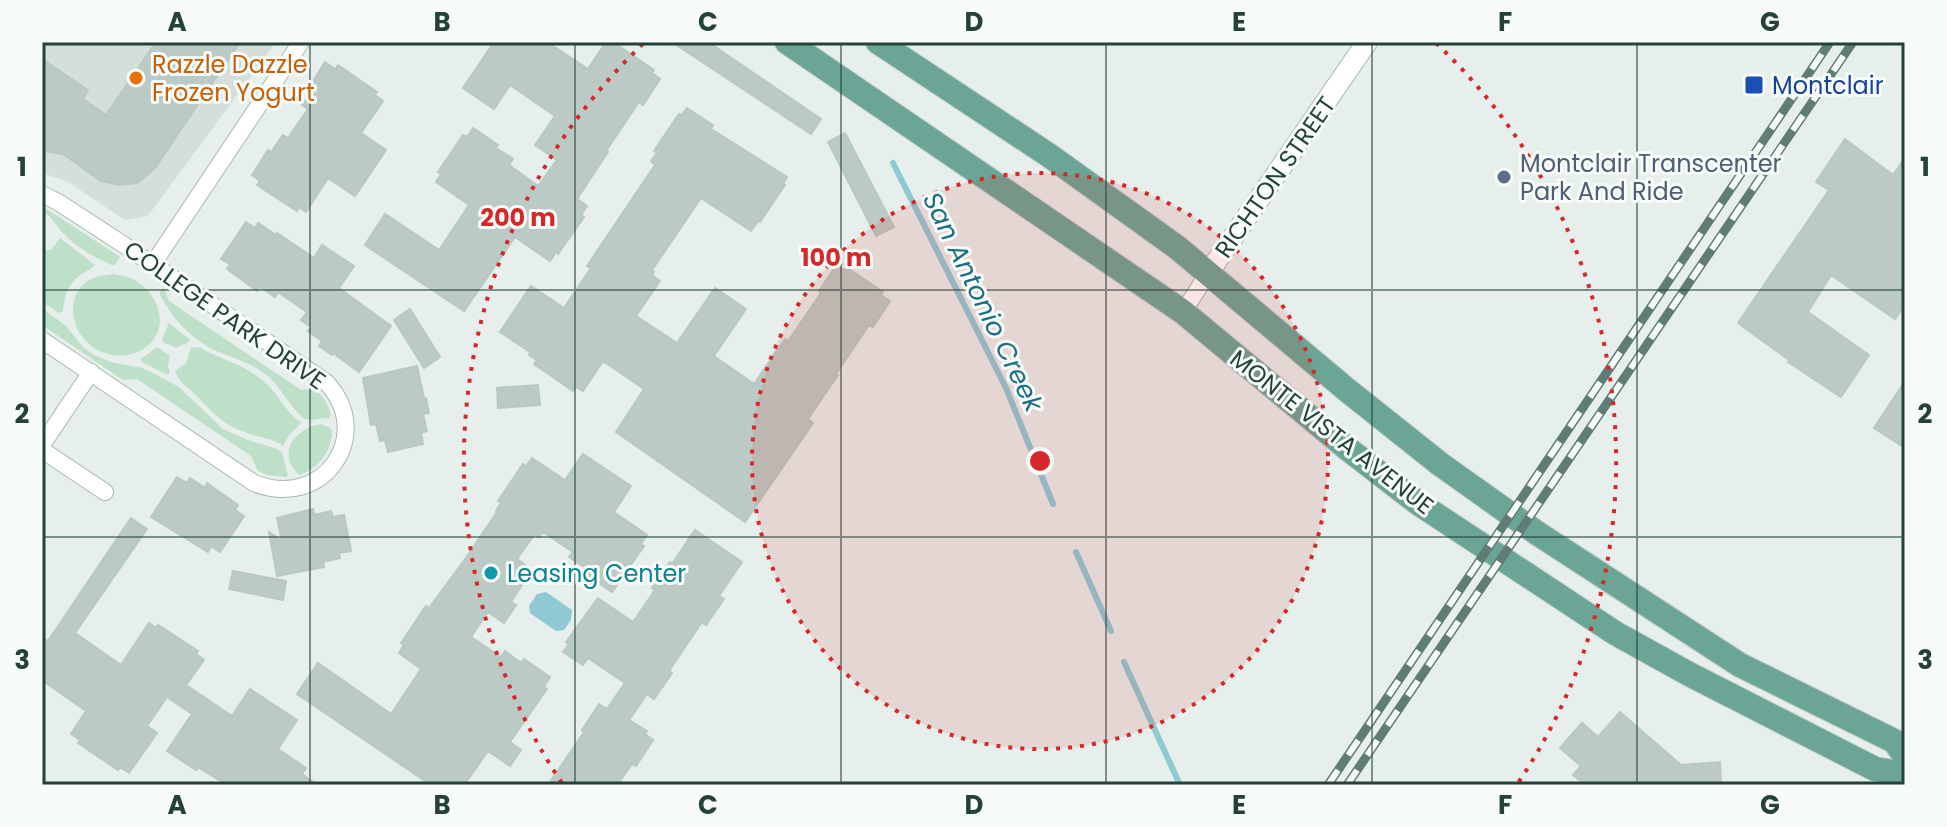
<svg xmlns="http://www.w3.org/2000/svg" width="1947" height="827" viewBox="0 0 1947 827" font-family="Poppins,sans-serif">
<rect width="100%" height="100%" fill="#e6efeb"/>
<path fill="#d4dfda" d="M42,42H276L148,216L125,220L68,182L42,173Z"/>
<path fill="#bfe0c8" d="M42,206L120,257L114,266C97,259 77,248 64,234C56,226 53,217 42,211Z
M60,238L95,265C91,270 85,271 79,276C68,285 64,297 63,311L59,313L42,302V257L44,250H51Z
M113,274C119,275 125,276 131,278C153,288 169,317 154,339C137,362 101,360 84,339C69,322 68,293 89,280C96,276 105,275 113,274Z
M164,288L169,301L301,390C319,387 326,398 331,415L329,418C322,418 311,421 305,419C298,417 279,386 269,377C253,363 233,358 214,350C190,338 171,317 159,293Z
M42,308L66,326L83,347L94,355L111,362L142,368L153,373L179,387L223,429L248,440L277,449L282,453L288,475L286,477L267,475L258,471L251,456L137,379L123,380L42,325Z
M169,323L190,340L189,342L176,348L163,342L162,339Z
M157,347L170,356L168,366L170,372L168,375L142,362L141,359Z
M199,347C219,359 244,364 262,380C278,392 285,412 301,423L289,435L283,446C272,438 260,438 247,433C223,425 212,412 196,395C187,387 179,382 175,371L186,363L191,348Z
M321,424L329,427L332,431C332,451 318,469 299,475C275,453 296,428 321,424Z"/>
<path fill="#8ec9d4" d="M546,592L572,610L571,620L564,630L556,631L530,613L529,606L537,594Z"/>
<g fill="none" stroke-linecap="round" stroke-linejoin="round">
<path stroke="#8ec9d4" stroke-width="6" d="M893,163L1006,388L1053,504
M1076,552L1111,631
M1124,662L1180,785"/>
</g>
<path fill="#bbcac4" stroke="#b8c9c2" stroke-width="2" d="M156,42H240L155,168L146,176L137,183L119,185L101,181L63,154L42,151V59L88,90L83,99L106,115Z
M494,42H547L588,69L606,42L614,48L616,44L654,70L652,73L660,79L643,105L639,102L606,151L608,152L577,199L587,206L581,215L584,217L558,254L556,252L550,261L515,237L464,311L365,245L385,214L439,250L469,205L436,182L441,174L438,172L463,135L467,137L473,128L498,145L496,148L513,159L509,165L538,186L557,160L535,145L555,116L510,85L494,109L463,88Z
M672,42H708L821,119L811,134Z
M325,62L335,69L338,65L377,92L375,95L383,101L361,133L386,150L355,196L328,178L306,212L299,207L297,211L257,185L260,181L252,175L268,150L271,152L283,135L288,138L308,109L302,105L314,88L310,86Z
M687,108L713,125L711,129L787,177L783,184L785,185L760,222L758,221L751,231L701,198L652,270L654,272L652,275L660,281L636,316L677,343L715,288L746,309L714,356L754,384L785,339L788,341L821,293L819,291L836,265L844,270L846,267L883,292L881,295L890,301L873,327L869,325L836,374L838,375L808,419L813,423L745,522L616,432L644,389L603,361L583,391L576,387L573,391L534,364L537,360L529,355L530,352L500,332L531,286L564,308L591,268L587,266L655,165L651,161L657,153L654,151L679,114L682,115Z
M845,133L894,227L876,236L828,142Z
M1845,139L1893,175L1905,158V304L1895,319L1831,275L1808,312L1869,355L1841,397L1788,362L1789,360L1738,323L1829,190L1816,182Z
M246,222L255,228L258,223L276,235L277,233L314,258L322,245L354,266L339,288L391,326L359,372L333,353L332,355L319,346L322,341L308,331L311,327L301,320L307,312L278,292L275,297L260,287L257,291L227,269L230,264L221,259Z
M410,309L440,357L424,368L394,320Z
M417,366L424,398H426L429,413L423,414L427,431L421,433L423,444L388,452L385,440L380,441L376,424L371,425L363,378Z
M1905,381V448L1874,428Z
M538,385L540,405L498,408L497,388Z
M583,454L631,486L614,512L647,535L641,544L644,546L612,592L583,572L585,568L569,557L573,552L543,532L539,537L535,534L517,559L531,569L527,575L528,576L511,602L516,605L504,623L488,612L471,637L501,657L505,651L521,663L524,659L550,677L544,687L547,689L510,742L521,750L510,766L488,751L464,785H431L297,694L318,663L391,714L421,669L399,653L404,645L401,643L426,606L429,608L463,562L497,512L496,511L501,503L498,501L523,464L526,466L532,458L565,480Z
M177,477L187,483L190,478L205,488L207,483L238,505L235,510L244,516L220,552L211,546L208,552L151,517Z
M313,509L315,515L331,511L333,517L344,515L351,551L339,553L340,558L323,562L324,567L277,576L269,532L282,541L277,518Z
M131,518L147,529L75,633L121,665L149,623L156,628L158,625L198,651L196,654L204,660L186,685L232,716L250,689L297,720L278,749L306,768L302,774L317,785H227L198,767L196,770L167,751L192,714L167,697L147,726L157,733L129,773L120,767L118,770L78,743L80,740L71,734L86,711L42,680V637L48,641Z
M695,530L742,562L719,596L724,599L706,625L702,622L669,671L672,673L654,699L647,694L629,720L647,731L645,734L653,740L636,766L632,764L617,785H548L584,732L582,730L599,704L607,709L625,683L588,658L583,665L563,652L569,644L566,642L598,598L633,622L655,590L652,588L670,562L672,564Z
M233,571L286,581L283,600L229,589Z
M1620,712L1681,765L1720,762L1721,785H1585L1573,775L1581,766L1560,748L1582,723L1598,737Z"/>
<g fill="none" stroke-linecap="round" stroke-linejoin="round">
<g stroke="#a8b8b2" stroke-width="18">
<path id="minor" d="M42,194L58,202L124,245L326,382C376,435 323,511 254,483L42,340
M153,264L301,42
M1183,312L1209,272
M42,445L91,372
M42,450L105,492"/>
</g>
<g stroke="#a8b8b2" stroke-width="22">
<path id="tertiary" d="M1209,272L1367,42"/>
</g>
<g stroke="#c2cac8" stroke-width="26">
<path id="primary" d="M787,42L1183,312L1348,449L1418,503L1615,633L1689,674L1875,769L1905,774
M878,42L1050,156L1178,248L1347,390L1440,464L1537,533L1740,665L1894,741L1905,756"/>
</g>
<use href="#minor" stroke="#fff" stroke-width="16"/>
<use href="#tertiary" stroke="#fff" stroke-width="20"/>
<use href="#primary" stroke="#6aa596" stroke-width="24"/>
<g stroke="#5f7d75" stroke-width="9">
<path id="rail" d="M1328,785L1830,42
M1347,785L1853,42"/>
</g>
<use href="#rail" stroke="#f7fbf9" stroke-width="6" stroke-dasharray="18" stroke-linecap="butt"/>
</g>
<path fill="none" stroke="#24423a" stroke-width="2" stroke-opacity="0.55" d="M310,42V785M575,42V785M841,42V785M1106,42V785M1372,42V785M1637,42V785M42,290H1905M42,537H1905"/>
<circle cx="1040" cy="461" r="288" fill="#d62828" fill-opacity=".12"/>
<g fill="none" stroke="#d62828" stroke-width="4" stroke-dasharray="4 8">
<circle cx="1040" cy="461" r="288"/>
<path d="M562 783A576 576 0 0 1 644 43M1436 43A576 576 0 0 1 1518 783"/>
</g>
<circle fill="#e8710a" stroke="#f7fbf9" stroke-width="3" cx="136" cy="78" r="8"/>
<rect fill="#1a4fb4" stroke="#f7fbf9" stroke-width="3" x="1744" y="75" width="20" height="20" rx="4"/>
<circle fill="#5c6f8a" stroke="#f7fbf9" stroke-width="3" cx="1504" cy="177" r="8"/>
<circle fill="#0f9aa8" stroke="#f7fbf9" stroke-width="3" cx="491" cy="573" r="8"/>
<g text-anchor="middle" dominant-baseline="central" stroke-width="6" stroke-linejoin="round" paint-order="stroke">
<g font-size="24" fill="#c56008" stroke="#f7fbf9" text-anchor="start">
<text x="152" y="64">Razzle Dazzle<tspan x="152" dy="28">Frozen Yogurt</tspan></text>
</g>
<g font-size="24" fill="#164399" stroke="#f7fbf9" text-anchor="start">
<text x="1772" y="85">Montclair</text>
</g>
<g font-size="24" fill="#4e5e75" stroke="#f7fbf9" text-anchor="start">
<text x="1520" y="163">Montclair Transcenter<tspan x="1520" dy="28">Park And Ride</tspan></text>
</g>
<g font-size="24" fill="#24423a" stroke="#f7fbf9">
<text transform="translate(1275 177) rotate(-55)">RICHTON STREET</text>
<text transform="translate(225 315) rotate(35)">COLLEGE PARK DRIVE</text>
<text transform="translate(1332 432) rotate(38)">MONTE VISTA AVENUE</text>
</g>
<g font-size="24" fill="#0d838f" stroke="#f7fbf9" text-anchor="start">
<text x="507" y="573">Leasing Center</text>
</g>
<g font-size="26" font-style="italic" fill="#1c6f80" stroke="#f7fbf9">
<text transform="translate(983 302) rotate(64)">San Antonio Creek</text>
</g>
</g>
<circle cx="1040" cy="461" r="12" fill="#d62828" stroke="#f7fbf9" stroke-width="4"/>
<g font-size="24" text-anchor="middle" font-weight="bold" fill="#d62828" stroke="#f7fbf9" stroke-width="6" stroke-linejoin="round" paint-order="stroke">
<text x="518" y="226">200 m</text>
<text x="836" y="266">100 m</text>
</g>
<rect width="1947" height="827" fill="none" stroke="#f7fbf9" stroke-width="88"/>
<rect x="44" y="44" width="1859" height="739" fill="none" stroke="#24423a" stroke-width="3"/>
<g font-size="26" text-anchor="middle" font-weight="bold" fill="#24423a">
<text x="177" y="31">A</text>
<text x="442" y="31">B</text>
<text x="708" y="31">C</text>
<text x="974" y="31">D</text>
<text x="1239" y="31">E</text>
<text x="1505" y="31">F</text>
<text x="1770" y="31">G</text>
<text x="22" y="176">1</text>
<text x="1925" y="176">1</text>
<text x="22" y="423">2</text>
<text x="1925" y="423">2</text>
<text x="22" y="669">3</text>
<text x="1925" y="669">3</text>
<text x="177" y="814">A</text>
<text x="442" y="814">B</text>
<text x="708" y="814">C</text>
<text x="974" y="814">D</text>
<text x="1239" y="814">E</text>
<text x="1505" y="814">F</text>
<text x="1770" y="814">G</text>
</g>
</svg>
